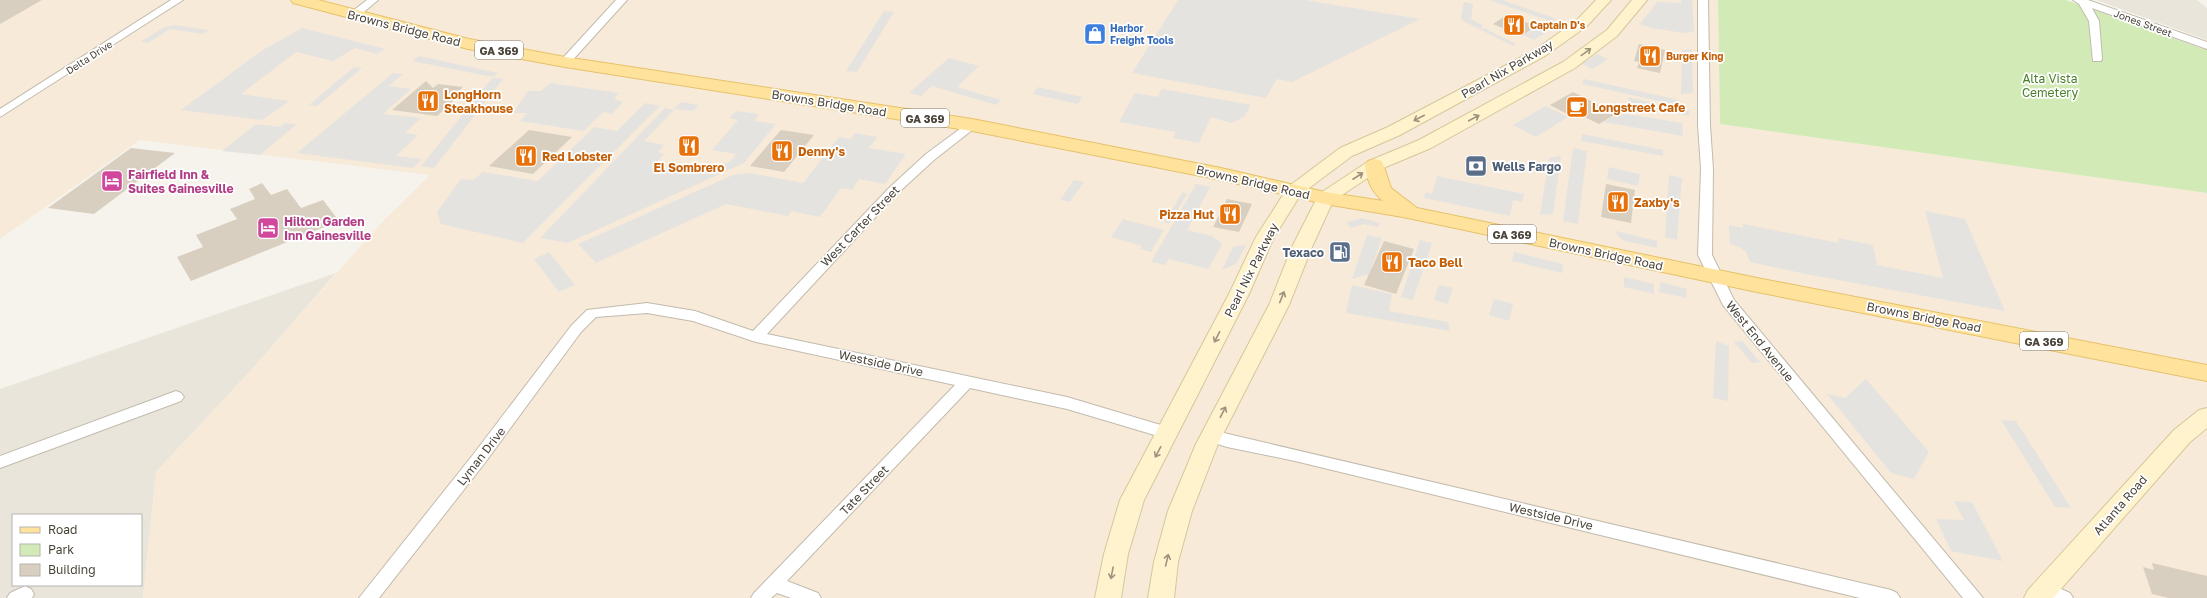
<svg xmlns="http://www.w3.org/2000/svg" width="2207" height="598" viewBox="0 0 2207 598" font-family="'Golos Text',sans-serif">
<rect width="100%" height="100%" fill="#f6f3ec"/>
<path fill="#eae5da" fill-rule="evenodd" d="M2096,0H2197L2207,8V40Z
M336,273L254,367L156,472L143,598H0V389ZM13,515H141V585H13Z"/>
<path fill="#f7ead8" d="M0,0H1718L1720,124L2207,193V598H143L156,472L254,367L381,223L430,175L140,140L0,239Z"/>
<path fill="#d2eab5" d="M1718,0H2066L2203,49L2207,44V193L1720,124Z"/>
<path fill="#e5e3e0" d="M1178,0H1305L1420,19L1292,82L1277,79L1266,98L1132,73Z
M1489,0H1502L1554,18L1556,23Z
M1681,0H1692L1694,32L1684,33L1651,28L1640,24L1657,2L1681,3Z
M1464,2L1473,4L1471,19L1482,25L1481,30L1484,28L1516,44L1513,46L1463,21L1461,17Z
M884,11L894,12L857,72L846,71Z
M173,25L209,30L203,34L170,29L148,43L140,42L163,28Z
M1538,27L1548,31L1534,40L1524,35Z
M302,28L385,49L377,54L355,48L333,61L296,52L241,94L289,101L262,120L181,110L263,50Z
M1692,49L1693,93L1681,94L1682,50Z
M1597,54L1608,59L1593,69L1582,64Z
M419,56L498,73L493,77L412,61Z
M949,58L979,66L957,87L1001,100L996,105L932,86L921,96L909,93Z
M354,67L362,68L317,106L309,105Z
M393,73L403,74L389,86L411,89L383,114L421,118L405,133L418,135L396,156L422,159L413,168L297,153Z
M492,78L503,79L434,168L421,166Z
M1584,79L1679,100L1678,105L1582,84Z
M550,83L619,93L614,99L623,102L612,114L603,112L584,131L520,121L527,113H513L528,91H541Z
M1038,87L1082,97L1078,104L1033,94Z
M1162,89L1251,105L1244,117L1231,123L1211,117L1199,143L1173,138L1176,132L1119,122L1135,93L1158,97Z
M1627,97L1690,111L1689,116L1632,104Z
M681,102L699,105L693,111L675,109L644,141L664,145L658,152L664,154L653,166L699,174L731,161L736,154L712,150L738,120L729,118L736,111L759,114L754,121L776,124L744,163L568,243L540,238L665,108L673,110Z
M645,103L660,106L523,243L441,224L437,212L461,179L473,180L483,172L538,181L594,127L617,131Z
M1546,106L1568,117L1536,137L1513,125Z
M1620,113L1682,123L1683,136L1603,122Z
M285,123L297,124L260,155L222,151L256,124L280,127Z
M855,133L877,137L869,148L906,154L885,184L859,179L852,190L841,188L820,217L791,211L788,216L726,204L596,263L578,244L733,175L750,173L803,183L839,137L851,139Z
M1582,134L1663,150V156L1581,141Z
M1573,148L1587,151L1578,224L1563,221Z
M1561,156L1553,214L1540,215L1549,158Z
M1609,167L1640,174L1638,186L1607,179Z
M1669,175L1682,178L1677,240L1665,237Z
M1437,176L1524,194L1522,202L1513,200L1510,216L1424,198L1425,192L1432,194Z
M1074,180L1084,182L1070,202L1060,200Z
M1196,184L1210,187L1187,230L1212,236L1222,244L1208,269L1169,259L1165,265L1151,262Z
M1183,192L1187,194L1169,224L1164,222Z
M1925,211L1965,219L2005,311L1806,274L1750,262L1746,252L1739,247L1730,244L1729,225L1743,228V224L1839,243L1838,238L1873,245L1877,265L1943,278Z
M1361,218L1380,223L1378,227L1364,224L1351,228L1346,223Z
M1123,219L1164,230L1151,252L1140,249L1142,246L1111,237Z
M1616,231L1657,241V248L1622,240L1615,232Z
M1367,235L1382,238L1369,274L1352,279Z
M1420,240L1432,243L1413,300L1401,297Z
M1246,245L1236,264L1222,270L1233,247Z
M549,252L575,285L559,292L534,259Z
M1514,252L1563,264L1562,273L1512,261Z
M1624,277L1654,284V294L1624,287Z
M1661,282L1687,289L1686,298L1659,292Z
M1352,285L1392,294L1389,311L1448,322L1450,331L1346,313Z
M1439,285L1453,288L1448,304L1434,300Z
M1494,299L1513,304L1509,321L1489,315Z
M1716,341L1729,346L1728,401L1713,398Z
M1742,341L1760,362L1752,363L1734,342Z
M1866,379L1929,452L1914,479L1891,473L1827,394L1845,398Z
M2001,420L2016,421L2071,508L2055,507Z
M1954,501L1972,502L2003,561L1951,551L1936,519L1964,520Z"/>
<path fill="#d8cfc1" d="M0,0H42L0,24Z
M1507,15L1536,26L1522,36L1493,24Z
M1639,44L1665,50L1660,73L1637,68L1639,62L1634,61Z
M426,81L433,88L438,84L463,87L458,92H463L437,116L392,110Z
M1573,92L1616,114L1599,124L1574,112L1569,115L1550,105Z
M529,130L572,137L533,174L489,166Z
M781,130L814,135L784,172L750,166Z
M131,148L175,153L94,214L48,208Z
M262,183L271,195L287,189L301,208L323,200L339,221L191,281L177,257L203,247L196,235L237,219L230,209L255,199L249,189Z
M1606,184L1635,190L1631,223L1601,217Z
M1227,199L1252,204L1239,232L1213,227Z
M1384,241L1414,249L1396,294L1364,285Z
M2152,563L2207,576V598H2169L2152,594L2143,567L2154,570Z"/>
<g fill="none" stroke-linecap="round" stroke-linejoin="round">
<g stroke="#c2bbae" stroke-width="2">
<path id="minor" d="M171,0H183L0,117V109Z
M367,0H378L358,17H350V13Z
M616,0H627L569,64H561L560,62L561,60Z
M1698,0H1708L1710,125L1713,169L1712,255L1734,300L1983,598H1963L1723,305L1698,255L1701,169L1698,125Z
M2073,0H2088L2207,42V49L2092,8L2099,21L2102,59L2101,61H2093L2089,21L2079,4Z
M972,121L978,125L976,127L934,160L897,194L767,334L1067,397L1174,429L1176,433L1174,437L1168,439L1067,409L970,388L787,581L818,593L821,598H791L777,593L771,598H751L754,593L955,385L756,342L693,321L647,313L596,317L581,332L484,464L379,598H359L472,456L571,326L587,310L647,303L695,311L753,331L889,188L926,154L968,123Z
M176,391L181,393L184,397L181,401L0,468V456Z
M1211,430L1891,590L1897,593L1900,598H1860L1295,461L1227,447L1205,440L1203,436L1205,432Z
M2043,581L2070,593L2073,598H2045L2037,594L2034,589L2037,584Z
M25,586L31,589L34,594L32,598H7L10,593Z"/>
</g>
<g stroke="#d6c79b" stroke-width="2">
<path id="secondary" d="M1596,0H1611L1587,26L1545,56L1400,135L1352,156L1301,194L1274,237L1249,294L1144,500L1128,554L1121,598H1095L1104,554L1120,500L1229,294L1256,237L1288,187L1340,148L1388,127L1535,50L1577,20Z
M1632,0H1647L1617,36L1575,68L1431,148L1381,169L1333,201L1312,247L1289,305L1218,444L1192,511L1178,562L1174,598H1148L1154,562L1168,511L1196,444L1269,305L1292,247L1319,194L1369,161L1419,140L1563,62L1607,30Z
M2207,408V428L2190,442L2053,598H2024L2028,590L2174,430L2199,410Z"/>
</g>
<g stroke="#e6c16a" stroke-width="2">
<path id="primary" d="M291,0H318L469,39L565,57L972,119L1221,168L1325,192L1383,201C1371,191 1367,180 1365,165L1368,161L1375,159L1382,161L1391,188L1417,208L1757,278L2207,365V381L1757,292L1403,217L1325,204L1221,180L972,131L565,67L468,49L293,3Z"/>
</g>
<use href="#minor" fill="#fff" fill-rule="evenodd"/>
<use href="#secondary" fill="#fff3cd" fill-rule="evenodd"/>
<use href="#primary" fill="#ffe39c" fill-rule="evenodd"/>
</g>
<defs><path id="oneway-shaft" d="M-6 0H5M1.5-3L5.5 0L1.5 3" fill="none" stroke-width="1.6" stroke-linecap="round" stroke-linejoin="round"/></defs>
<g stroke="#9c937c">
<use href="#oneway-shaft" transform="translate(1586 52) rotate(-36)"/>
<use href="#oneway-shaft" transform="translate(1419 118) rotate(153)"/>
<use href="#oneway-shaft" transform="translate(1474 118) rotate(-28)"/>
<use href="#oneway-shaft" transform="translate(1358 176) rotate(-33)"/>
<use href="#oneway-shaft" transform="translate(1282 297) rotate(-68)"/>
<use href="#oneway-shaft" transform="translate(1217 337) rotate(117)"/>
<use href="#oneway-shaft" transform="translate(1223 412) rotate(-63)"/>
<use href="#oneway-shaft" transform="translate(1158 452) rotate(118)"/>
<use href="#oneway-shaft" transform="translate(1167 560) rotate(-77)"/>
<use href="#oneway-shaft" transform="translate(1112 573) rotate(101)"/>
</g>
<defs>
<g id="restaurant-square" transform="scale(1.15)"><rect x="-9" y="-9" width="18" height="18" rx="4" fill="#e8710a" stroke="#fff"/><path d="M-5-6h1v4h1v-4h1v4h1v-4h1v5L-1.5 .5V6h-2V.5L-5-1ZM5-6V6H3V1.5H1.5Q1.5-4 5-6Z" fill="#fff"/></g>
<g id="shop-square" transform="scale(1.15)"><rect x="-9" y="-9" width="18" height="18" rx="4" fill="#3f7fe0" stroke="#fff"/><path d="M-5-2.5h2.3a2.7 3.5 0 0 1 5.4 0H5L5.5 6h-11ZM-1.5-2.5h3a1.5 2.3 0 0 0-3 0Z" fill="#fff"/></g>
<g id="cafe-square" transform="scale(1.15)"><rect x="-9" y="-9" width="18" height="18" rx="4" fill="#e8710a" stroke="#fff"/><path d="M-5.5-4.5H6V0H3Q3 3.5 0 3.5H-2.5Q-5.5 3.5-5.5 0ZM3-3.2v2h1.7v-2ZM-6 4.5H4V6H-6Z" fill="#fff"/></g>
<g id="bank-square" transform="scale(1.15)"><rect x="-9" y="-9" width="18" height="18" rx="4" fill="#5c6f8a" stroke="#fff"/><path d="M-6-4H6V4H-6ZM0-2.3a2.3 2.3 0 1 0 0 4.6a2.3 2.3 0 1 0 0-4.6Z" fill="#fff"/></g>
<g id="hotel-square" transform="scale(1.15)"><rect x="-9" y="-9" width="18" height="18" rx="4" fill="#d1479c" stroke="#fff"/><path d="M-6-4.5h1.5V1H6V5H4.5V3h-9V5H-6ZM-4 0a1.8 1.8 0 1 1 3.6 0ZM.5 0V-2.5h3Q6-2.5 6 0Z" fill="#fff"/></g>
<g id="fuel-square" transform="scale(1.15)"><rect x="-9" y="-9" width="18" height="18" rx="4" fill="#5c6f8a" stroke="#fff"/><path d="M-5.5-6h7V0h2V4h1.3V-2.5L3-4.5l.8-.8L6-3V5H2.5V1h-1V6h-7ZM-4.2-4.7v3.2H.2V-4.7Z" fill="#fff"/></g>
</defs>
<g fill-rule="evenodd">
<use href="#restaurant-square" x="1514" y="25"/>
<use href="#shop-square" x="1095" y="34"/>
<use href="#restaurant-square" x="1650" y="56"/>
<use href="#restaurant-square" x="428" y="101"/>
<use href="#cafe-square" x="1577" y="107"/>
<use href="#restaurant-square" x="689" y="146"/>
<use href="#restaurant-square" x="782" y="151"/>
<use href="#restaurant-square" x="526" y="156"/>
<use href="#bank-square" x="1476" y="166"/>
<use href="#hotel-square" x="112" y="181"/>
<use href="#restaurant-square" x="1618" y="202"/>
<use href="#restaurant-square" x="1230" y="214"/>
<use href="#hotel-square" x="268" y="228"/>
<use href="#fuel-square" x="1340" y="252"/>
<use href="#restaurant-square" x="1392" y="262"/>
</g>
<g text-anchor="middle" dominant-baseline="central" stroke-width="3.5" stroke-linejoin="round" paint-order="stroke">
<g font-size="10" fill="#4b4439" stroke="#fff">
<text transform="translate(2143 23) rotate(20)">Jones Street</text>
<text transform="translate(89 57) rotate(-33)">Delta Drive</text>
</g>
<g font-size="10" font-weight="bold" fill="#c56008" stroke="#fff" text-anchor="start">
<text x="1530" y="25">Captain D's</text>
<text x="1666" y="56">Burger King</text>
</g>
<g font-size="10" font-weight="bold" fill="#366cbe" stroke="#fff" text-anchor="start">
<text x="1110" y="28">Harbor<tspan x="1110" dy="12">Freight Tools</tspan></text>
</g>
<g fill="#fff" stroke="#817c74" stroke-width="1">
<rect x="475" y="41" width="48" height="18" rx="3"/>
<rect x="901" y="109" width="48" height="18" rx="3"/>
<rect x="1488" y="225" width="48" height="18" rx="3"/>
<rect x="2020" y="332" width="48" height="18" rx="3"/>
</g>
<g font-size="11" font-weight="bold" fill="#4b4439">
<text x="499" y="50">GA 369</text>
<text x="925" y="118">GA 369</text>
<text x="1512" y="234">GA 369</text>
<text x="2044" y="341">GA 369</text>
</g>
<g font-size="12" fill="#4b4439" stroke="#fff">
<text transform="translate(404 28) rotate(14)">Browns Bridge Road</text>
<text transform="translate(1507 69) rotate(-30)">Pearl Nix Parkway</text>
<text transform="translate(829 103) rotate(9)">Browns Bridge Road</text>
<text transform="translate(1253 182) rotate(13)">Browns Bridge Road</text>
<text transform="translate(860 226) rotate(-46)">West Carter Street</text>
<text transform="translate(1606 254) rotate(12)">Browns Bridge Road</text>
<text transform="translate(1251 270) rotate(-63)">Pearl Nix Parkway</text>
<text transform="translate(1924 317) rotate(11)">Browns Bridge Road</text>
<text transform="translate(1760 341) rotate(51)">West End Avenue</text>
<text transform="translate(881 363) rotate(12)">Westside Drive</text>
<text transform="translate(481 456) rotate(-52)">Lyman Drive</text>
<text transform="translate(864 490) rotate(-46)">Tate Street</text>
<text transform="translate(2120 505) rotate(-49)">Atlanta Road</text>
<text transform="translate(1551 516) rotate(13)">Westside Drive</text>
</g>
<g font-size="12" fill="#4a7f2a" stroke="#fff">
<text x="2050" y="78">Alta Vista<tspan x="2050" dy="14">Cemetery</tspan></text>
</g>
<g font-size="12" font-weight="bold" fill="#c56008" stroke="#fff" text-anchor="start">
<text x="444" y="94">LongHorn<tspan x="444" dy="14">Steakhouse</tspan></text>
<text x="1592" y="107">Longstreet Cafe</text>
<text x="798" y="151">Denny's</text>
<text x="542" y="156">Red Lobster</text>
<text x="689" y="167" text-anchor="middle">El Sombrero</text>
<text x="1634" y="202">Zaxby's</text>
<text x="1214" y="214" text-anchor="end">Pizza Hut</text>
<text x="1408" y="262">Taco Bell</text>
</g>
<g font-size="12" font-weight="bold" fill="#4e5e75" stroke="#fff" text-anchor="start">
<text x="1492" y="166">Wells Fargo</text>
<text x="1324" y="252" text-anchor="end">Texaco</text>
</g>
<g font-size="12" font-weight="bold" fill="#b23c85" stroke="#fff" text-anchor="start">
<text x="128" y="174">Fairfield Inn &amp;<tspan x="128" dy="14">Suites Gainesville</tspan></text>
<text x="284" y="221">Hilton Garden<tspan x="284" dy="14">Inn Gainesville</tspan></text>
</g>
</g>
<rect x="12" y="514" width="130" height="72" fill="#ffffff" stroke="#b7b4b0"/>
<rect x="20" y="527" width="20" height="6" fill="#ffe39c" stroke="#b7b4b0"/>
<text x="48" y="534" font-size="12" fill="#4b4439">Road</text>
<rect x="20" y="544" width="20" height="12" fill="#d2eab5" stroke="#b7b4b0"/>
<text x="48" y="554" font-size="12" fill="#4b4439">Park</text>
<rect x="20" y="564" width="20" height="12" fill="#d8cfc1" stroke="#b7b4b0"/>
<text x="48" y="574" font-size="12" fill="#4b4439">Building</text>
</svg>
